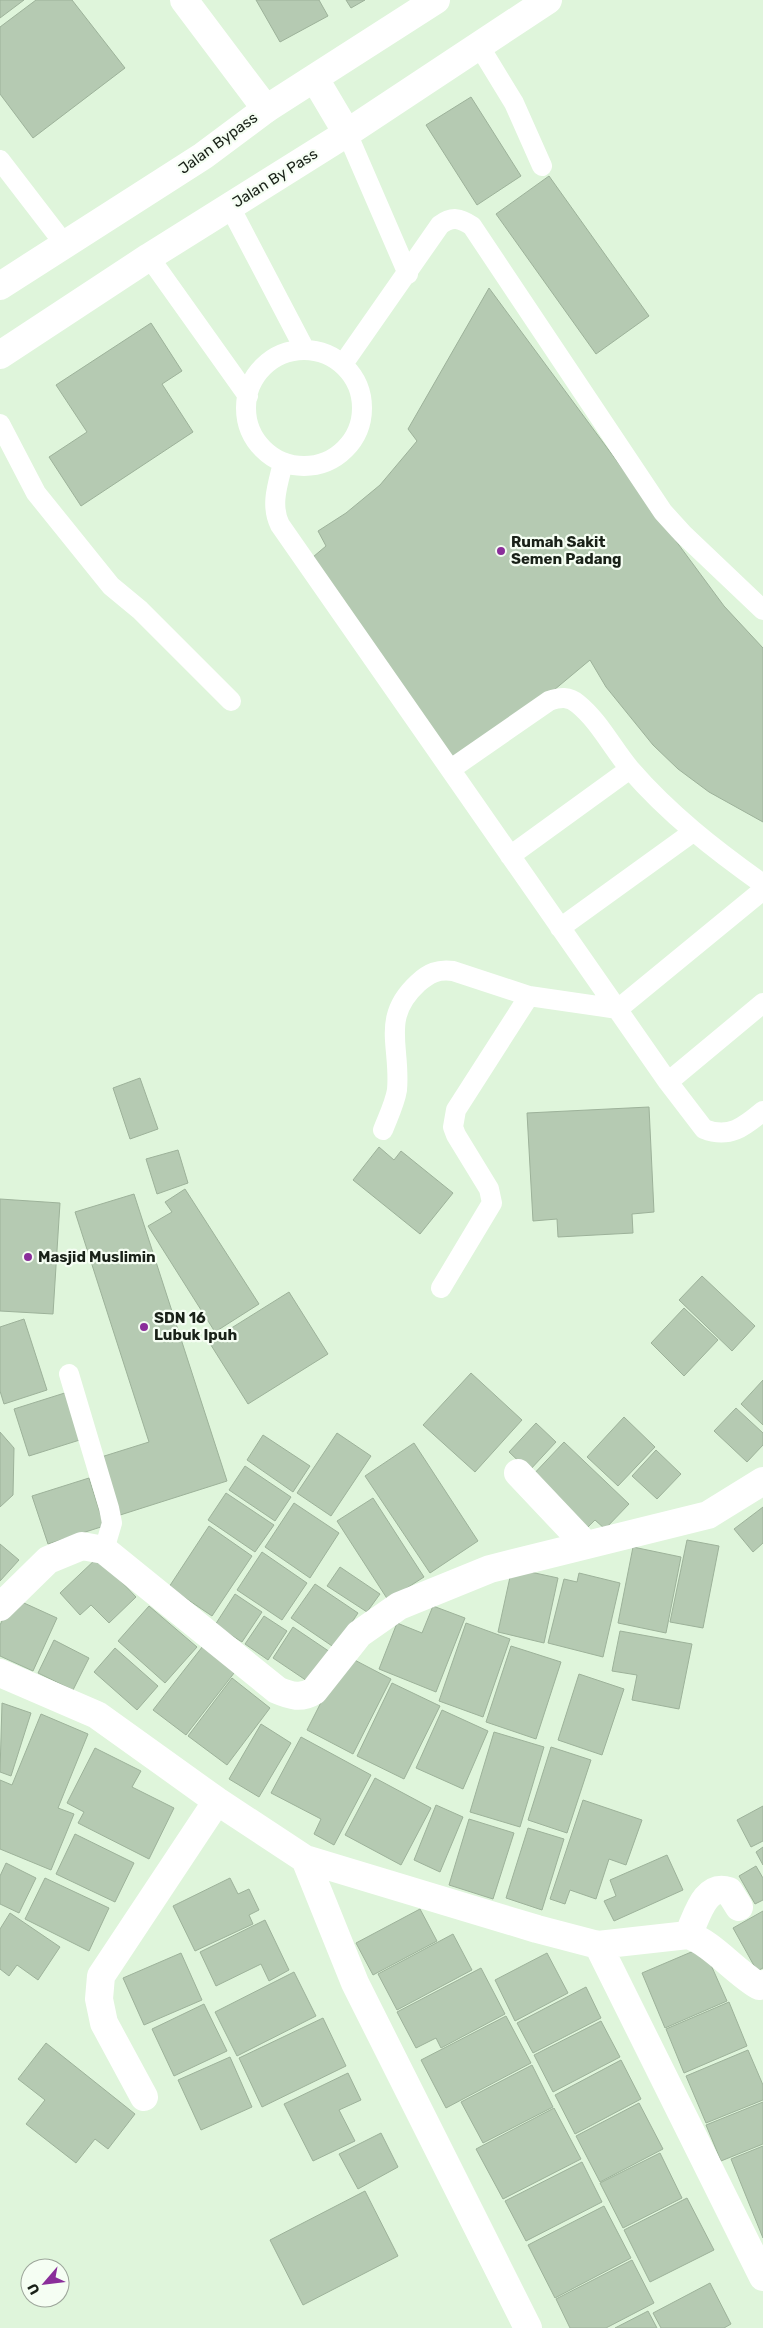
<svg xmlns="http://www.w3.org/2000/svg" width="763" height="2328" viewBox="0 0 763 2328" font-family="Rubik,sans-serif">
<rect width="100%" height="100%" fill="#dff5db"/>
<path fill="#b5cab2" stroke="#9db29a" d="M0,0H24L0,18Z
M36,0H72L125,68L33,138L0,94V27Z
M256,0H319L328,16L280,42Z
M346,0H365L351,8Z
M471,97L521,176L477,205L426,125Z
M549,176L649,316L596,354L496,214Z
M489,288L724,606L763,648V822L709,792L678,769L653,745L606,687L590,660L548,695L453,758L313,557L326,546L318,531L346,513L380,485L417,441L408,429Z
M151,323L182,371L162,384L193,432L81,506L49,457L87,432L56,385Z
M140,1078L158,1129L130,1139L113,1088Z
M649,1107L654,1212L632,1214L633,1233L558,1237L557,1219L533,1221L527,1113Z
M379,1147L394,1160L401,1151L453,1193L420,1234L353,1180Z
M178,1150L188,1183L157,1194L146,1159Z
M185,1189L259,1304L215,1332L148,1226L172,1212L165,1202Z
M134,1194L227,1481L117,1516L98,1458L149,1442L75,1212Z
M0,1199L60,1203L53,1314L0,1311Z
M702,1276L755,1326L732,1351L679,1300Z
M289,1292L328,1354L248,1404L209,1342Z
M684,1308L718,1340L684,1376L651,1343Z
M24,1319L47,1390L4,1404L0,1391V1327Z
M471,1373L522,1420L475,1472L423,1425Z
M763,1380V1425L741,1404Z
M71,1391L86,1438L29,1456L14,1409Z
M736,1408L763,1433V1445L747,1462L714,1431Z
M624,1417L655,1447L618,1486L587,1457Z
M536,1423L556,1442L529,1471L509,1452Z
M0,1432L14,1448L13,1495L0,1507Z
M337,1433L371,1456L331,1516L297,1493Z
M263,1435L310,1466L293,1492L247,1460Z
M564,1442L629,1504L605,1529L595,1520L584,1531L529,1479Z
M414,1443L478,1541L430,1573L365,1476Z
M656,1450L681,1474L657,1499L632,1476Z
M245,1466L291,1497L275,1521L229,1490Z
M89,1478L104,1526L48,1544L32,1496Z
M226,1493L274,1525L255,1552L208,1520Z
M373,1498L424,1577L388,1600L337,1521Z
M294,1503L339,1533L310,1578L265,1547Z
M763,1507V1543L753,1552L734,1529Z
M209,1526L252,1556L212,1616L169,1587Z
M687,1540L719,1546L703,1628L670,1622Z
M0,1544L19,1560L0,1581Z
M633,1547L681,1557L666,1633L618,1623Z
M262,1552L307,1583L282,1620L237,1590Z
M98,1557L136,1597L109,1623L91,1605L80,1615L60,1593Z
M340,1567L380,1594L367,1612L327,1586Z
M512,1568L558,1578L544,1643L498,1632Z
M579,1573L620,1583L603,1657L548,1643L564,1579L577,1582Z
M315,1584L358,1613L335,1648L291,1618Z
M235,1594L262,1612L242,1642L215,1625Z
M13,1598L57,1618L33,1671L0,1656V1625Z
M149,1606L197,1647L165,1683L118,1641Z
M433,1606L465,1618L436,1692L379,1669L397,1623L422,1633Z
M264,1616L287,1631L268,1660L245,1644Z
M466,1623L510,1639L483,1717L439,1701Z
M293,1627L333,1654L313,1685L273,1658Z
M620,1631L692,1644L679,1709L632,1700L637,1675L612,1671Z
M54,1640L89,1658L73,1690L38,1673Z
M206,1642L238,1668L186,1735L153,1710Z
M511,1646L561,1662L536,1739L486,1722Z
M115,1648L158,1686L137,1710L94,1672Z
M345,1655L391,1679L353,1754L307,1730Z
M579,1674L624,1689L602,1755L558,1740Z
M232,1678L270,1708L227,1765L188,1736Z
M392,1683L440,1706L404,1779L357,1756Z
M2,1703L31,1713L11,1776L0,1772Z
M442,1710L488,1731L463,1789L416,1768Z
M41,1714L88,1734L58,1808L74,1814L51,1870L0,1849V1780L12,1785Z
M261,1724L291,1743L259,1797L229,1779Z
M494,1732L544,1747L520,1827L470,1812Z
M301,1737L371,1775L334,1845L314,1834L321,1819L271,1793Z
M551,1747L591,1760L567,1833L528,1820Z
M95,1748L141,1771L132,1787L174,1808L149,1859L78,1823L84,1812L67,1803Z
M375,1778L431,1808L401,1865L345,1835Z
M583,1800L642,1820L626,1865L609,1859L596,1899L570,1890L565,1904L550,1899Z
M436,1805L463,1817L440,1872L414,1860Z
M763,1806V1841L751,1847L737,1820Z
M469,1819L514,1833L493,1899L449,1885Z
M528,1828L564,1839L542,1910L506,1898Z
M75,1834L134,1863L115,1902L56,1874Z
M763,1847V1865L756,1852Z
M667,1855L683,1890L614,1921L604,1901L616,1896L610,1880Z
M6,1863L36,1878L19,1913L0,1904V1876Z
M756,1866L763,1878V1900L755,1904L739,1876Z
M45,1878L109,1908L89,1951L25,1919Z
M230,1878L238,1894L249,1889L259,1910L249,1915L253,1924L195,1951L173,1906Z
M420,1909L437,1941L373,1975L356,1943Z
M763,1911V1968L757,1971L733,1928Z
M10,1913L60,1947L38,1980L17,1965L9,1976L0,1969V1929Z
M265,1920L289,1970L269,1981L261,1964L216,1986L200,1952Z
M453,1934L472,1970L397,2010L378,1974Z
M703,1947L727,2001L665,2028L642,1973Z
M181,1953L202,2000L144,2025L123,1978Z
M547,1953L568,1993L515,2021L495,1980Z
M481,1968L505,2014L441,2048L436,2038L416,2048L397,2012Z
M294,1972L316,2016L237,2056L215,2012Z
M586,1987L601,2018L533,2053L517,2023Z
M729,2002L747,2046L684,2073L666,2029Z
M204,2004L227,2051L174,2076L152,2029Z
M506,2016L531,2063L446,2108L421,2060Z
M323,2018L346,2066L262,2107L239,2058Z
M601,2021L620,2057L553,2092L534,2055Z
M46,2043L135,2114L108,2149L95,2139L76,2163L26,2124L45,2100L18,2079Z
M748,2050L763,2085V2100L706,2123L686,2076Z
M230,2057L252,2107L201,2130L178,2080Z
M621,2060L641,2099L575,2134L555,2095Z
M532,2065L553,2107L483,2143L461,2102Z
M348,2073L361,2100L339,2110L355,2141L313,2161L284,2104Z
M763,2102V2144L721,2161L706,2125Z
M639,2103L663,2149L600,2182L576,2136Z
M554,2108L581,2159L503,2199L476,2149Z
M381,2133L398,2167L358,2189L339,2154Z
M763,2146V2238L731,2159Z
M660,2153L682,2198L623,2228L600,2183Z
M582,2162L602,2202L526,2241L505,2201Z
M365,2191L398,2256L303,2305L270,2240Z
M687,2198L714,2250L650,2282L624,2230Z
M604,2206L631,2258L555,2298L528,2245Z
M632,2260L654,2303L606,2328H570L556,2299Z
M710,2283L731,2324L724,2328H661L653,2313Z
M648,2311L657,2328H615Z"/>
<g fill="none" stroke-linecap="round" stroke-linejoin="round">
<path stroke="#fff" stroke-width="20" d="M478,44L514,103L542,166
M347,133L408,274
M0,160L66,246
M230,207L305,350
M149,257L248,396
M246 408a58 58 0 1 1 116 0a58 58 0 1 1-116 0Z
M343,364L440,225C452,216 460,218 472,226L663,512L683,534L763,610
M0,424L36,493L111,586L140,610L231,701
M283,463C278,484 270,505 280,525L668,1082L763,1003
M451,769L549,701C560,697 569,696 578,704C599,721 613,749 630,769C669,814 715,850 763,884
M510,856L630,769
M560,928L693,832
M668,1082L704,1129C729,1139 744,1127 763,1111
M383,1130C388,1117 395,1103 397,1090C401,1046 380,1018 418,983C429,973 438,969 453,971L529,996L618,1009L763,890
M441,1288L492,1203L489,1189L456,1135L453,1127L456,1110L529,996
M69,1374L109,1508L112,1523L104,1550"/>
<path stroke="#fff" stroke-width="28" d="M184,0L266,109
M518,1473L586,1545
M0,1607L48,1560L82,1546L104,1550L277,1690C291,1696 301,1699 314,1691L359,1634L399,1606L490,1569L708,1515L763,1481
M0,1673L97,1715L217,1801L305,1859L355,1983L528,2328
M305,1859L537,1929L598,1945L763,2277
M688,1935C697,1917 704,1883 729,1891L739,1907
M598,1945L688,1935C712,1943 735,1972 759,1986L763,1984
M144,2097L104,2023L99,1999L101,1976L217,1801"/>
<path stroke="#fff" stroke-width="28" d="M315,79L347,133
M0,286L203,156L266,109L436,0
M0,355L149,257L347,133L548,0"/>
</g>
<g fill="#8a2e9a" stroke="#f5fef3" stroke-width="2">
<circle cx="501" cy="551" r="5"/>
<circle cx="28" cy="1257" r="5"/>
<circle cx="144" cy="1327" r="5"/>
</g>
<g text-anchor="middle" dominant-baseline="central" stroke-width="4.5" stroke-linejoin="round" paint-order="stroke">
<g font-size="15" fill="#192118" stroke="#f5fef3">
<text transform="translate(218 143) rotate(-36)">Jalan Bypass</text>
<text transform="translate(275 178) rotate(-32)">Jalan By Pass</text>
</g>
<g font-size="15" font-weight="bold" fill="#192118" stroke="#f5fef3" text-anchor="start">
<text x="511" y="542">Rumah Sakit<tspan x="511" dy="17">Semen Padang</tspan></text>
<text x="38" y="1257">Masjid Muslimin</text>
<text x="154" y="1318">SDN 16<tspan x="154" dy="17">Lubuk Ipuh</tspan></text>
</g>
</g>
<g transform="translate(45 2283) rotate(242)"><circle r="24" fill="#f5fef3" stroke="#9da69b"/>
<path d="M0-4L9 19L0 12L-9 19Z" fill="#8a2e9a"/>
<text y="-8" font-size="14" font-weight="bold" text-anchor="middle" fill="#192118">U</text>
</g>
</svg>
